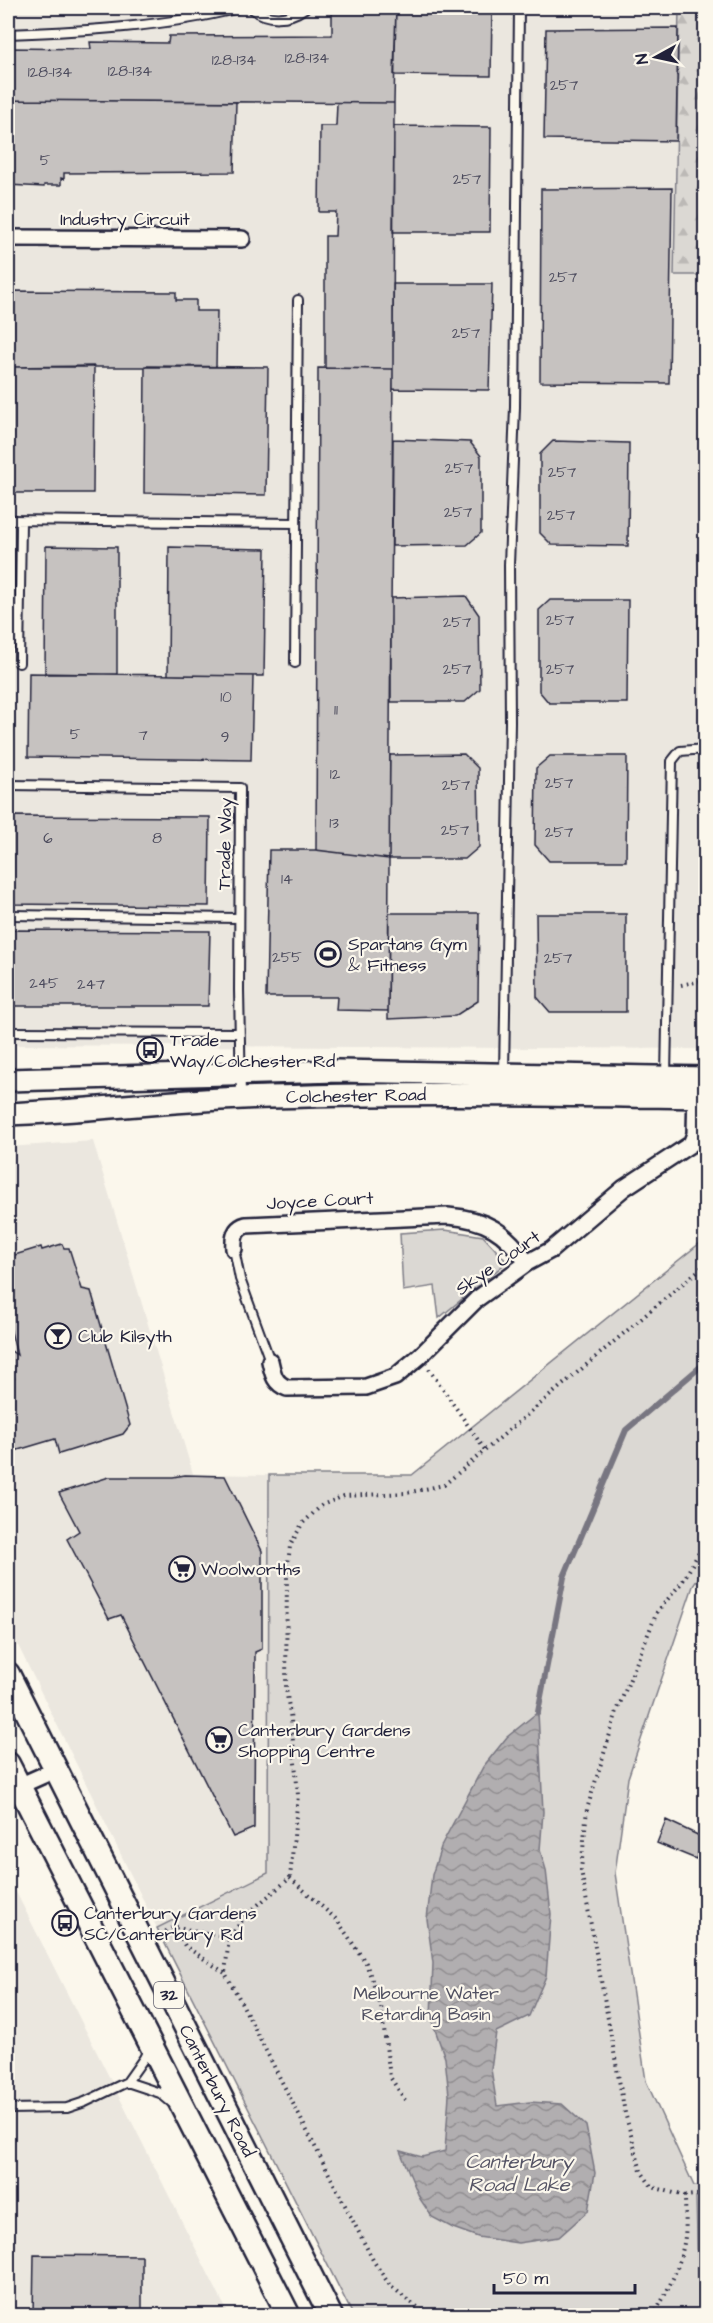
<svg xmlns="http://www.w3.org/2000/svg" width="713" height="2323" viewBox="0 0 713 2323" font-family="'Architects Daughter',sans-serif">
<defs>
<pattern id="forest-firs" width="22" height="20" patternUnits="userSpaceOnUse" patternTransform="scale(1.5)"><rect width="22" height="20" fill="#dbd8d3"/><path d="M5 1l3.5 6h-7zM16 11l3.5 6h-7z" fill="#bcb9b6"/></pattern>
<pattern id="water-waves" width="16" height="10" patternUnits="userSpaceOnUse" patternTransform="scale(1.5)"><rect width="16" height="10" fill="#b1aeb0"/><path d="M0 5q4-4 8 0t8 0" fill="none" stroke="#908d90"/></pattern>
</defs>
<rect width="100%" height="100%" fill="#fbf7ec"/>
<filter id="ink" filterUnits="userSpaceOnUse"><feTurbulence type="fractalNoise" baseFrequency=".0167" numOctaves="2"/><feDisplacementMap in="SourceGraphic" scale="12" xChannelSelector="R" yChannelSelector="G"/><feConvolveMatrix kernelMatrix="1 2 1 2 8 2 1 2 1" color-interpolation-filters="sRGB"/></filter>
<g filter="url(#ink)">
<path fill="#ebe7df" d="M8,8H679L674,275H706L705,1049L8,1045Z
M93,1141L193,1474L269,1475L268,1873L157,1928L8,1625V1147Z
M8,1876L229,2315H8Z"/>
<path fill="#dbd8d3" stroke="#7e7d87" stroke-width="1.5" d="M445,1230L483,1236L507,1262L439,1318L435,1286L403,1291L400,1233Z
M705,1239V1568L693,1586L628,1778L615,1873L646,2081L694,2186L705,2185V2196L696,2197L699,2315H353L157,1928L268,1873L269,1475H412Z"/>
<path fill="url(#forest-firs)" stroke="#7e7d87" stroke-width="1.5" d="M679,8H705V275H674Z"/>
<path fill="url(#water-waves)" stroke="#787681" stroke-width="1.5" d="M538,1712L543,1812L540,1850L546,1870L551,1914L546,1976L529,2016L496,2032L491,2069L497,2106L530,2102L562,2104L586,2126L595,2173L588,2211L559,2237L518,2243L478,2237L453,2228L432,2217L420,2199L400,2151L422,2157L445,2151L449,2095L445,2058L431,2018L433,1963L427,1919L432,1875L442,1844L483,1767L507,1737Z"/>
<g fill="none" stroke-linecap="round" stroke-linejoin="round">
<path stroke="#787681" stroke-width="6" d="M538,1712L564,1577L626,1430L706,1362"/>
</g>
<path fill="#c6c2c0" stroke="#22223b" stroke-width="1.5" d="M332,8H396L394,103L8,100V48L91,49L90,42L168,43L169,36L332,35Z
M396,8H492L491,76L394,75Z
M678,28L676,141L544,139L546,29Z
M8,100L236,102L234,172L64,173V179L61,178V185H44V187L8,185Z
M337,103H394L393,369L325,368V236H335L336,212H319L320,126H336Z
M394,126L491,127L490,232H393Z
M672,188L669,383L540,382L541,189Z
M393,284H492L489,390L393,389Z
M8,291L176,292V300H196V311H217L216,367H8Z
M94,366L93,493H8V367Z
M145,366L268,367L266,495L144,493Z
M318,368L393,369L389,859L316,850Z
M393,439L470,442L481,456V533L467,545L392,546Z
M553,441L629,443L628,546L552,545L540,533V454Z
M46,546L117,547V674H45Z
M169,547L266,549L264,676L168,675Z
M466,596L479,615L480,689L465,702H391V598Z
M550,600H628L627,703H549L539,691V610Z
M29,673L253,676L251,760L28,757Z
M464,754L478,768L479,847L465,859H389L390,755Z
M550,756H627L626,861H549L535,845L536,768Z
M8,816L210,817L209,906L8,904Z
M269,850H316L389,859L388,1011L336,1010L337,997H266Z
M389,913H479L478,1001L455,1016L388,1019Z
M536,914H626V1012H550L537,997Z
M8,930L210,931L208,1006H8Z
M62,1244L64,1248H69L82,1289L91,1291L130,1425L123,1434L59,1454L55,1439L8,1453V1380L14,1378L8,1374V1349L17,1355L8,1320V1257L41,1247L42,1250Z
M185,1475L225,1476L262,1551V1649L255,1652L254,1828L233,1837L121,1615L109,1619L67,1539L79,1531L59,1493L109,1477H173Z
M666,1820L704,1838L696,1859L657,1843Z
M34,2255L142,2256V2316H33Z"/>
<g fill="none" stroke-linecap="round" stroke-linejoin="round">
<g stroke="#22223b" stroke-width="12">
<path id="service" d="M251,8C268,21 288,20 305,8
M8,34C85,31 164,27 239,8
M8,520L296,523
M19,663L21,521
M295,663L298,300
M8,785L240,788L239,990L241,1096
M8,915L239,918
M8,1032L239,1033
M504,1072L510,722L509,565L515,407L519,8
M666,1077L672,761L680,751L706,749
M234,1249L240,1279L270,1361
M127,2082L160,2093L172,2103
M8,2109L67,2108L85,2102L127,2082L144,2058L148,2050"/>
</g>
<g stroke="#22223b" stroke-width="20">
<path id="minor" d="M8,238L242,239
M234,1249C233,1238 235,1228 246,1225L448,1216C485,1219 506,1231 527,1263
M270,1361C273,1374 274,1383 287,1388L366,1387L395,1377L420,1356L477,1299L527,1263L551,1250L624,1188L691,1144L695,1134L696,1087
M19,1786L55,1770"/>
</g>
<g stroke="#22223b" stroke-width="26">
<path id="secondary" d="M8,1080L338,1071L706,1078
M8,1114C86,1111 164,1101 243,1098C397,1092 551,1095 706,1097"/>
</g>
<g stroke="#22223b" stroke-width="27">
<path id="primary" d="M8,1674L331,2316
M8,1764L289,2316"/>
</g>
<path stroke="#22223b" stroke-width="4" stroke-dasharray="1.5 4.5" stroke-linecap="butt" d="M681,985L706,980
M429,1369L485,1450
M290,1878L337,1920L366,1963L381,2006L390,2077L405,2100
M176,1927L229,1938
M160,1934L175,1927L185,1946L225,1973
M685,2196L652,2187L641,2171L625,2113L581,1870L587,1809L617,1711L657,1612L683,1581L706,1540
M512,2316L423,2311L405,2298L389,2284L374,2262L238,1996L225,1973L229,1938L247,1914L290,1878L298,1795L291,1720L286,1689L287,1573L290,1546L302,1524L322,1505L344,1496L406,1493L444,1485L706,1264
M653,2316C667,2293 679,2269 684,2243C687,2228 685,2211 685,2196L706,2194"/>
<use href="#service" stroke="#fbf7ec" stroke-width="8"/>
<use href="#minor" stroke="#fbf7ec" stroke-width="15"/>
<use href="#secondary" stroke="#fbf7ec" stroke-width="21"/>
<use href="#primary" stroke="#fbf7ec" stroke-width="22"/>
</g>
</g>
<defs>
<g id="stadium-ring" transform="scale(1.35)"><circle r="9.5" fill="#fbf7ec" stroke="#22223b" stroke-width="1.5"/><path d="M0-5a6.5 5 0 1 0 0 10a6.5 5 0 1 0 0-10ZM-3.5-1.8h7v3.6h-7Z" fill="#22223b"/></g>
<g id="bus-ring" transform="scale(1.35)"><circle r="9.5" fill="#fbf7ec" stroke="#22223b" stroke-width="1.5"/><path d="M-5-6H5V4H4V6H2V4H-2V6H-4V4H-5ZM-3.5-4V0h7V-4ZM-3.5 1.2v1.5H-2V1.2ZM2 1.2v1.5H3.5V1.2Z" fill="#22223b"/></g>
<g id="bar-ring" transform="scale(1.35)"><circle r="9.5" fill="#fbf7ec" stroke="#22223b" stroke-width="1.5"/><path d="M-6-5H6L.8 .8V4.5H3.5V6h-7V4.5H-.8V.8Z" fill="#22223b"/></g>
<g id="supermarket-ring" transform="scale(1.35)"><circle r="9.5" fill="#fbf7ec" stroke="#22223b" stroke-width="1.5"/><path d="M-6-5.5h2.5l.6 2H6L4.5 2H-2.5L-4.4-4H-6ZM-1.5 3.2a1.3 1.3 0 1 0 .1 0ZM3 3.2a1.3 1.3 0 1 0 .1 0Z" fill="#22223b"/></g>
</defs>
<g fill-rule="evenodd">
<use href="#stadium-ring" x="328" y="954"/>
<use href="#bus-ring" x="150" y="1050"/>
<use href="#bar-ring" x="58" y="1336"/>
<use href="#supermarket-ring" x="182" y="1569"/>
<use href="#supermarket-ring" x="219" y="1740"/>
<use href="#bus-ring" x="65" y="1923"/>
</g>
<g text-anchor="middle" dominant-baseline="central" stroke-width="4.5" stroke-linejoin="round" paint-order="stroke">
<g font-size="15" fill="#4b4a5c">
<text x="307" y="58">128-134</text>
<text x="234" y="60">128-134</text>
<text x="130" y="71">128-134</text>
<text x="50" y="72">128-134</text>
<text x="564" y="85">257</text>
<text x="45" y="160">5</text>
<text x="467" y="179">257</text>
<text x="563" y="277">257</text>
<text x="466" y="333">257</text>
<text x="459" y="468">257</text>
<text x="562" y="472">257</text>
<text x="458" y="512">257</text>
<text x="561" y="515">257</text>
<text x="560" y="620">257</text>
<text x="457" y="622">257</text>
<text x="457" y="669">257</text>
<text x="560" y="669">257</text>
<text x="226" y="697">10</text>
<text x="336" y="710">11</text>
<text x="75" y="734">5</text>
<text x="143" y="735">7</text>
<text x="225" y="737">9</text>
<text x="335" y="774">12</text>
<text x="559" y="783">257</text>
<text x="456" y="785">257</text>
<text x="334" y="823">13</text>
<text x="455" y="830">257</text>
<text x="559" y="832">257</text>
<text x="48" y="838">6</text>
<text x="157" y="838">8</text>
<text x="287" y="879">14</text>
<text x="287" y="957">255</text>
<text x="558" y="958">257</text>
<text x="44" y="983">245</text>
<text x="91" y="984">247</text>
</g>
<rect fill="#fbf7ec" stroke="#636270" stroke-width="1.5" x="154" y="1982" width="30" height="26" rx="4.5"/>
<g font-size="16" font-weight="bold" fill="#22223b">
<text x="169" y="1995">32</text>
</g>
<g font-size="18" fill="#22223b" stroke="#fbf7ec">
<text x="125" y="219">Industry Circuit</text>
<text transform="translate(225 844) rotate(-89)">Trade Way</text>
<text transform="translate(356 1096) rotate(-1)">Colchester Road</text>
<text transform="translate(320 1201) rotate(-3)">Joyce Court</text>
<text transform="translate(498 1263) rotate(-35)">Skye Court</text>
<text transform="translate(217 2091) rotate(63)">Canterbury Road</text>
</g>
<g font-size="18" fill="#22223b" stroke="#fbf7ec" text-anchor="start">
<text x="348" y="944">Spartans Gym<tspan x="348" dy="21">&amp; Fitness</tspan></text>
<text x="170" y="1040">Trade<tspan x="170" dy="21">Way/Colchester Rd</tspan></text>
<text x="78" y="1336">Club Kilsyth</text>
<text x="201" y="1569">Woolworths</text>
<text x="238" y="1730">Canterbury Gardens<tspan x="238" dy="21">Shopping Centre</tspan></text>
<text x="84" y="1913">Canterbury Gardens<tspan x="84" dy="21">SC/Canterbury Rd</tspan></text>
</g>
<g font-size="18" fill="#505061" stroke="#fbf7ec">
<text x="426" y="1993">Melbourne Water<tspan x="426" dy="21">Retarding Basin</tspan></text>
</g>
<g font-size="20" font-style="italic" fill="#545364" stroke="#fbf7ec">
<text x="519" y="2162">Canterbury<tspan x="519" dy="23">Road Lake</tspan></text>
</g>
</g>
<rect width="713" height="2323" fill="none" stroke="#fbf7ec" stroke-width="30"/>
<rect x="15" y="15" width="683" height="2293" fill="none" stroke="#22223b" stroke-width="2" filter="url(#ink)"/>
<g transform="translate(656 57) rotate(262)" stroke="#fbf7ec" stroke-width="4.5" paint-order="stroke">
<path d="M0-4.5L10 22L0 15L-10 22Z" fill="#22223b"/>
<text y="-9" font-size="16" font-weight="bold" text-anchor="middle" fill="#22223b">N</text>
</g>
<path d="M494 2284v9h141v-9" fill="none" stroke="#22223b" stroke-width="3"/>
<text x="503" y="2284" font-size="18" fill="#22223b" stroke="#fbf7ec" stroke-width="4.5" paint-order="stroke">50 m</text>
</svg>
